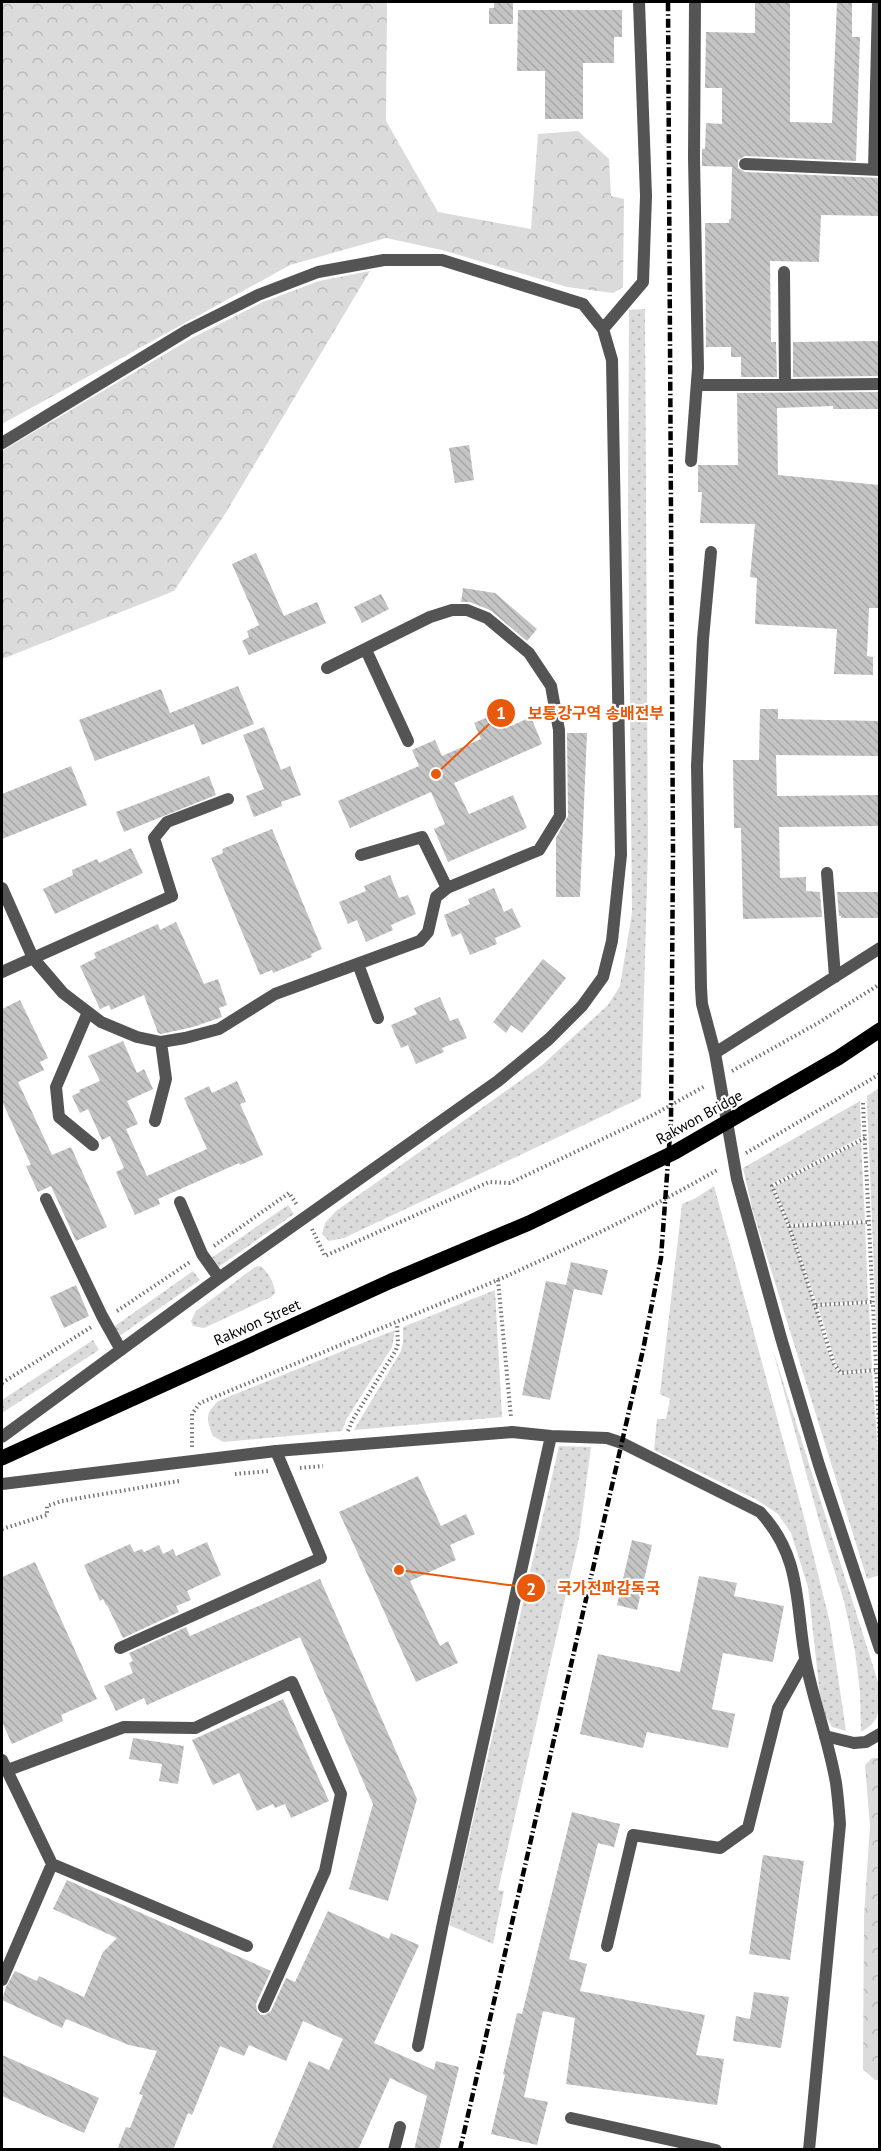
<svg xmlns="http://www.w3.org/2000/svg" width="881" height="2151" viewBox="0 0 881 2151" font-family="'PT Sans','Noto Sans KR',sans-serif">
<defs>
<pattern id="grass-dots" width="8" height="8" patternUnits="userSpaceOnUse" patternTransform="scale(1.5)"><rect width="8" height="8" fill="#dbdbdb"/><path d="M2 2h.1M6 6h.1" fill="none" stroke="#bababa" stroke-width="1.8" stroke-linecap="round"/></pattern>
<pattern id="forest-crowns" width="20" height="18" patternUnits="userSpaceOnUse" patternTransform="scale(1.5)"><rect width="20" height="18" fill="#dbdbdb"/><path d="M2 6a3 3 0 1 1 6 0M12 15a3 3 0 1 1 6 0" fill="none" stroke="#bababa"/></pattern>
<pattern id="building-back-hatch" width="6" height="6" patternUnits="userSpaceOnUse" patternTransform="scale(1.5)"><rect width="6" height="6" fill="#c4c4c4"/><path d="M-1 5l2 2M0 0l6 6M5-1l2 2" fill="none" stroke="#a7a7a7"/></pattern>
</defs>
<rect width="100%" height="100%" fill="#fff"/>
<path fill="url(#grass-dots)" d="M645,309L648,851L641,1098L344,1238L329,1241L322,1234L325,1223L336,1211L541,1066L608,1005L620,986L632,913L628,502L629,310Z
M879,1088V1391L867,1100V1096Z
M860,1101L861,1137L770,1185C789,1224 803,1268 816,1310C823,1331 826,1357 840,1374L872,1372L880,1477V1575L867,1579L753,1212L743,1168Z
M861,1142L865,1220L789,1224L774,1187Z
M714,1186L805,1521L830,1623L846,1731L832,1727L825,1715L820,1695L808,1587L791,1533L778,1514L757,1500L654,1450L657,1419H666L670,1399L660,1394L682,1204L696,1198Z
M288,1205L294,1214L217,1268L210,1259Z
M865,1223L868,1301L817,1304L790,1227Z
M260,1266C268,1271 275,1284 275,1293L271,1297L204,1328L193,1326L191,1321L196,1311L255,1267Z
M193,1271L200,1280L118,1337L112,1328Z
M495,1290L502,1417L354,1430L401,1351L403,1342V1327Z
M869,1304L872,1369L841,1372L836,1364L818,1306Z
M395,1330L392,1347L346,1420L342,1431L223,1442L213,1436C206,1419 205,1414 218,1401Z
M93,1340L99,1350L2,1413V1400Z
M772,1347L879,1685C880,1710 881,1721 861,1732L860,1692L855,1651L844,1601L821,1528Z
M559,1446L591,1447L579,1538L498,1890L504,1891L493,1944L449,1925Z"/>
<path fill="url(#forest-crowns)" d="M2,2H387L386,121L438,212L531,229L538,134L578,131L609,159L611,196L624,199L623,287L613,293L567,287L442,250L386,238L290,265L2,424Z
M370,271L225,514L174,591L2,659V451L192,338L263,302L319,281Z
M872,1758H880L879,2080H875L863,2069L864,1916L870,1826L865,1765Z"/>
<path fill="url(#building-back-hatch)" d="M494,2H513V24H489V8H494Z
M755,2H790V122L832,123L837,2H852V37H860L856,161L745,156L738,160V168L745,172L879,178V216L821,215L819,262L770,261L771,342H776L777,377H741V357H731V347H706L705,223H729V219H731L732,167L702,166V149H705L706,123L722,124V88H705L706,32L755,33Z
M518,10H622V37H614V63H583V119H545V71H517Z
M879,341V376L793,377V342Z
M879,392V409H833V406L777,408L778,475L879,485V608H869L867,656L873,657V675L834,674L837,629L755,624L757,578L750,577L755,524L700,523L702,492H698V465H738L737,393Z
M469,445L474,480L455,483L449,448Z
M256,553L284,616L317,602L326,623L249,655L242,641L249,637L247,631L259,625L232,564Z
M463,588L495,593L537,629L527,641L490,610L470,602H461Z
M381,594L389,609L362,623L354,607Z
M238,686L254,724L202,745L194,724L95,761L79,720L161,689L170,713Z
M760,709H778V719L879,721V756L776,755L777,796L879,795V826L779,827L780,878L806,877V891L820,892L822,917L743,919L741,828H734L733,760H759Z
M504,710L511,726L531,717L542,744L454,783L469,814L513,795L527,828L448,862L434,829L445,824L431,792L350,828L338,801L419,766L412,750L435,740L442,756L481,739L474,723Z
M264,727L281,770L290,766L301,795L281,802L282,806L254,817L246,796L264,789L243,735Z
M567,733H587L580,897H556V838L568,816Z
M71,766L87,805L2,839V794Z
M209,776L216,795L124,832L116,812Z
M272,829L322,949L311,954L312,957L273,973L272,970L260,975L211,858L223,853L222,849Z
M131,848L143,873L55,914L43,889L73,875L72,870L97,859L99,863Z
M390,875L399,898L408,895L416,914L391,925L393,930L366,942L357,920L348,924L339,902L366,891L364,886Z
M494,888L504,912L512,908L521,927L495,938L497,944L470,955L461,933L452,937L444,915L470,904L468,899Z
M837,892H879V918H841V916H839Z
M176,922L204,984L218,979L227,1005L219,1008L222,1017L193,1027L161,1034L158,1033L144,995L111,1010L109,1005L100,1009L80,966L96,958L94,953L158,924L160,930Z
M543,959L566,978L522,1033L511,1025L506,1033L493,1022Z
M440,997L450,1021L458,1018L467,1038L442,1048L444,1052L416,1064L408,1045L401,1048L391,1025L417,1014L414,1008Z
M20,1000L48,1058L40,1062L44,1070L18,1082L52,1155L71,1147L107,1227L76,1241L51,1186L38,1192L26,1166L31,1165L2,1101V1009Z
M123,1041L137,1073L144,1069L153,1089L127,1101L138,1124L126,1129L147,1176L207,1149L184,1098L209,1086L212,1093L237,1081L246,1102L240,1104L263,1155L240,1165L239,1163L158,1199L160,1204L135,1215L116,1172L124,1168L110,1136L102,1140L88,1109L80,1113L72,1096L80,1092L79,1090L100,1081L88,1056Z
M571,1262L608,1270L602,1295L574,1289L550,1400L522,1395L546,1281L566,1285Z
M76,1285L89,1316L64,1328L50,1297Z
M418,1476L441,1526L466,1514L475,1534L450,1545L456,1560L410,1581L440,1646L448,1641L458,1663L416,1682L339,1512Z
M632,1540L652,1545L637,1610L617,1605Z
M207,1542L221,1575L187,1591L191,1600L176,1606L179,1612L123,1638L107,1605H106L103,1599L100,1601L84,1565L130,1544L134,1552L142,1549L144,1552L159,1545L163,1554L173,1549L176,1556Z
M35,1562L97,1699L61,1715L63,1721L12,1744L2,1722V1577Z
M699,1576L737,1583L734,1596L784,1606L773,1662L723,1653L712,1709L735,1714L728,1748L647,1732L643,1748L580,1734L598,1654L680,1672Z
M320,1579L417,1799L388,1901L349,1889L373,1804L300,1637L147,1705L144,1698L116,1711L104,1686L133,1673L129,1663L133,1661L129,1653L186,1627L190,1636Z
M283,1699L329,1801L291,1818L285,1804L275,1808L273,1804L257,1811L239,1773L213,1785L192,1740Z
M133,1738L184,1746L178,1784L159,1781L162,1764L129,1759Z
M572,1812L620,1824L614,1847L598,1843L569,1959L587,1964L580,1991L705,2015L696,2055L724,2059L717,2105L566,2084L575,2018L543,2011L524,2097L548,2102L537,2145L491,2134L505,2075L503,2074L517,2013L522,2014Z
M763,1855L804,1861L790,1960L749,1954Z
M67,1880L271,1971L256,2004L257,2011L261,2015H265L271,2011L286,1978L295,1982L328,1911L389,1939L391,1933L419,1945L374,2043L434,2070L436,2061L459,2067L439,2150H414L427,2096L390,2078L358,2150H271L309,2061L329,2070L343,2039L303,2021L286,2061L249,2045L244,2056L220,2046L192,2115L188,2113L173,2150H117L126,2127L130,2128L143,2095L139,2094L157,2051L129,2045L66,2019L62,2028L2,2000L6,1987L15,1971L37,1981L39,1976L84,1997L103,1952L117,1938L53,1909Z
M754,1992L789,1997L781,2048L733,2041L736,2016L750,2019Z
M2,2055L99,2098L84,2133L2,2096Z"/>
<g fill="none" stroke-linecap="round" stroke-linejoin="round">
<path stroke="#767676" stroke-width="4" stroke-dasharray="1.5 3" stroke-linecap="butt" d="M732,1071L818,1023L880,984
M863,1103L880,1448
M865,1138L772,1186L789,1226L834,1364L841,1373L875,1370
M746,1153L880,1074
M789,1226L868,1222
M312,1229L325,1256L489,1182L510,1183L655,1114L705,1086
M214,1246L289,1193L297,1205
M498,1280L511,1417
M816,1305L872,1302
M117,1311L190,1262
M2,1383L93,1326
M348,1431L352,1421L396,1350L398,1344L397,1323
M192,1447V1414L200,1403L498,1280C573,1246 648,1210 719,1169
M300,1468L323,1466
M235,1474L269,1471
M2,1529L47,1515V1506L62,1501L179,1481"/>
<path stroke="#545454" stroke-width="12" d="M745,164L880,170
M874,170L878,2
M603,329L643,282L646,196L639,2
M698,385H785L784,272
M785,385L880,384
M2,443L188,330L258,295L318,272L384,260H442L583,304L603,329L612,360L621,855L612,941L603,977L582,1006L549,1039L498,1081L219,1278L2,1437
M691,461L698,368L694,158L695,2
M711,552L703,639L697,766L701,988L702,1004L715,1053
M366,650L408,741
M327,668L430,617L452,610H467L487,618L529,653L551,686L559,730L560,816L539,850L447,888L422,837L361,855
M827,873L835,977
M172,896L154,838L167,822L228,799
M880,948L715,1053L737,1179L781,1338L819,1465L880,1649
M46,1199L102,1316L121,1350
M180,1202L202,1254L219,1278
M120,1648L321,1558L276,1451
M825,1736L854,1743L866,1742L880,1734
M2,1760L52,1864L2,1980
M8,1770L124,1727L195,1728L292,1682L341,1794L325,1871L264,2007
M52,1864L247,1946
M607,1946L633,1835L720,1848L748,1828L778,1708L805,1660
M418,2046L444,1918
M571,2118L716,2150
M394,2150L400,2127"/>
<path stroke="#545454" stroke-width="12" d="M2,888L33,958L63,993L101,1022L137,1037L161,1042L185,1038L219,1029L275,994L420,941L428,932L436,897L447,888
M358,964L378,1018
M2,972L172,896
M88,1012L56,1087L59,1117L93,1145
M155,1121L166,1079L161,1042
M2,1484L276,1451L512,1432L551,1436L607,1438L622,1443L760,1512C803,1558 795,1606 806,1663C814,1703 829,1742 836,1783C838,1797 839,1811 840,1824L809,2150
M444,1918L551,1436"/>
<path stroke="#000" stroke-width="15" d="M2,1458L391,1281L529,1223L675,1152L838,1058L880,1030"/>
<path stroke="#000" stroke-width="4.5" stroke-dasharray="9 3 1.5 3" stroke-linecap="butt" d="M460,2150L643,1350L661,1258L671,1120L673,850L668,2"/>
</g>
<g text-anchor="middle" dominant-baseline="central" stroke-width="4.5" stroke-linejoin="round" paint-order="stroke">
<g font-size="15" fill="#000" stroke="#fff">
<text transform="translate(699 1117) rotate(-29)">Rakwon Bridge</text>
<text transform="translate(257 1322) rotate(-24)">Rakwon Street</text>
</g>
</g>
<path fill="none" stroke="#e8590c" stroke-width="2" d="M436 774L501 713M399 1570L531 1588"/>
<g fill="#e8590c" stroke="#fff" stroke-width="2">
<circle cx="436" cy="774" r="6"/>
<circle cx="399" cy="1570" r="6"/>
<circle cx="501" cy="713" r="15"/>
<circle cx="531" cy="1588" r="15"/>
</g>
<g font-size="18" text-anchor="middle" font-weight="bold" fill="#fff">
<text x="501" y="719">1</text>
<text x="531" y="1595">2</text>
</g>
<g font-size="16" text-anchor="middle" font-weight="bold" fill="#e8590c" stroke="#fff" stroke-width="4.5" stroke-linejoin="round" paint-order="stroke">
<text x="596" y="719">보통강구역 송배전부</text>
<text x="609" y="1594">국가전파감독국</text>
</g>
<rect width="881" height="2151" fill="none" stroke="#000000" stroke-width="6"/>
</svg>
